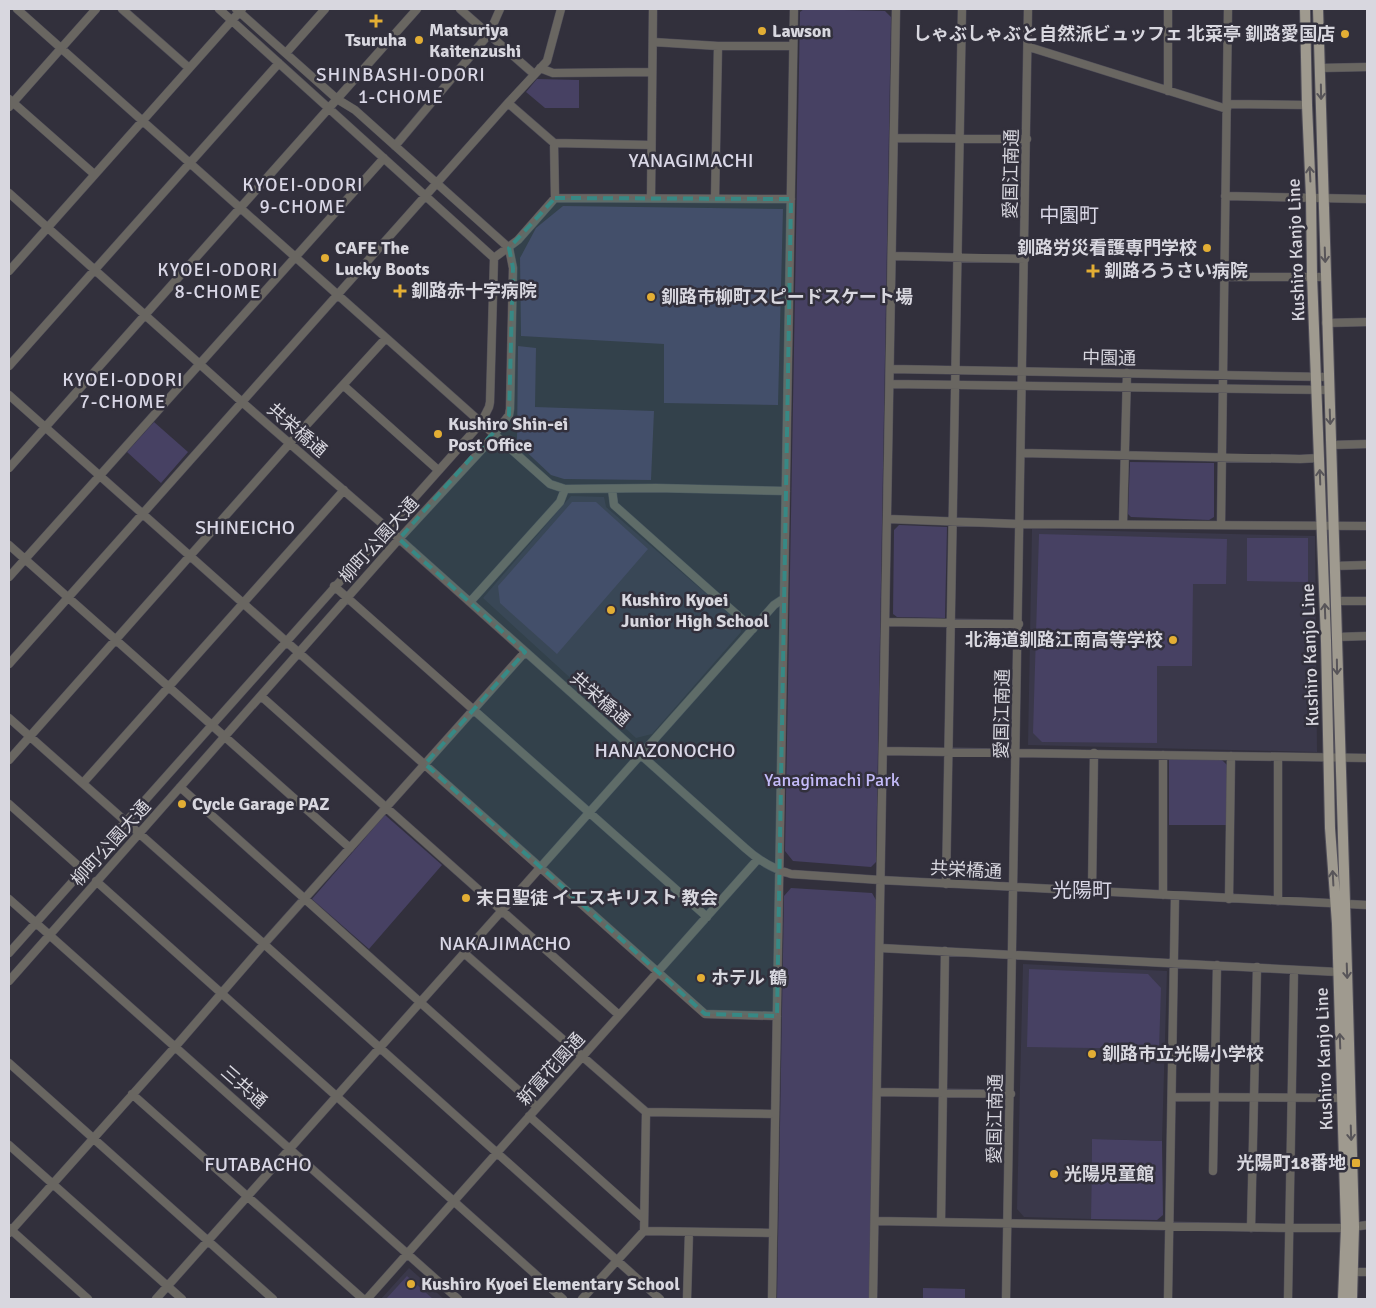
<svg xmlns="http://www.w3.org/2000/svg" width="1376" height="1308" viewBox="0 0 1376 1308" font-family="Signika,'Noto Sans JP',sans-serif">
<rect width="100%" height="100%" fill="#32303c"/>
<path fill="#3a384a" d="M571,496L604,497L606,507L739,622L741,632L652,734L636,738L483,598Z
M1032,529L1315,536L1317,752L1028,745Z
M1023,964L1167,971L1162,1141L1092,1139L1091,1219L1024,1217L1017,1209Z
M409,1268L444,1299H381Z"/>
<path fill="#474163" d="M804,9L885,11L891,17L876,862L871,867L793,861L785,851L800,12Z
M537,79L579,80V108H545L526,92Z
M563,206L783,209L778,405L664,403V344L521,336L520,258L536,228Z
M518,346L536,348L535,407L654,411L651,480L564,479L551,475L517,443Z
M154,422L188,452L161,483L127,452Z
M1130,462L1214,463V517L1209,520L1131,517L1128,514Z
M572,502H596L648,549L557,654L500,603L498,586Z
M899,525L947,527L945,618L897,617L893,614L894,530Z
M1039,534L1227,539L1226,584H1193L1192,666H1157V743L1042,742L1033,733Z
M1247,538H1308V582L1247,581Z
M1169,759L1222,760L1228,766L1227,825H1169Z
M385,815L442,865L369,949L312,899Z
M791,888L872,893L876,900L869,1299H777L784,896Z
M1029,969L1148,974L1161,988L1159,1049L1027,1047Z
M1092,1139L1162,1141L1163,1215L1157,1220L1091,1219Z
M407,1276L433,1299H386Z
M923,1288L965,1289V1299H923Z"/>
<g fill="none" stroke-linecap="round" stroke-linejoin="round">
<g stroke="#504e59" stroke-width="9">
<path id="minor" d="M17,9L550,484L565,489L656,488L786,491
M122,9L189,68
M219,9L494,258
M460,9L534,74
M653,42L718,46H793
M1029,47L1227,109
M286,53L325,9
M540,68L553,73L652,72
M1320,68L1367,67
M1168,91V9
M9,99L94,174
M508,103L554,143L651,145
M1227,104L1307,105
M9,107L96,9
M894,138L1027,139
M554,143L555,198
M395,146L489,34L500,9
M9,193L242,402L387,528L745,848C759,861 773,869 791,874L880,880L1367,905
M1225,196L1367,199
M651,198L653,9
M715,199L718,46
M892,256L1025,259
M494,258L518,240L555,198L791,199
M9,271L242,9
M1224,277H1325
M1326,323L1367,322
M9,366L279,63
M890,369L1328,377
M890,384L1329,390
M343,385L438,470
M9,395L705,1014L777,1016
M1331,445L1367,444
M1021,453L1300,459L1319,458
M9,468L417,9
M612,489L614,505L753,629
M888,519L1020,524L1367,526
M1123,524L1127,373
M1221,525L1228,9
M9,545L350,848
M1334,566L1367,565
M9,577L384,158
M334,586L707,917
M1335,601H1367
M470,602L560,502L565,489
M886,622L1019,624
M1337,637L1367,636
M9,664L508,103L547,61L561,9
M261,696L619,1015
M9,718L264,944L660,1299
M883,751L1367,758
M9,760L290,443L386,338
M83,783L344,490
M180,787L537,1107
M9,804L83,870
M96,881L563,1299
M946,884L962,9
M1092,891L1094,753
M1163,895V755
M9,899L458,1299
M1229,899L1231,756
M1278,901V757
M880,948L1338,972
M9,953L481,423L489,407L490,402L494,258
M464,953L646,1112L775,1114
M9,981L399,539L486,445L509,415L510,409L513,268L509,248L355,110L337,99L236,9
M9,1063L273,1299
M878,1092L1011,1094
M132,1094L363,1299
M1172,1097L1347,1098
M529,1116L644,1219
M9,1145L182,1299
M1213,1171L1217,965
M875,1221L1288,1228H1346L1367,1225
M941,1222L945,951
M9,1228L88,1299
M1251,1228L1257,967
M644,1231L646,1112
M9,1233L175,1047L264,944L525,652
M1354,1272H1367
M156,1299L774,605L783,599
M367,1299L758,859
M582,1299L644,1231L773,1233
M687,1299L689,1232
M772,1299L794,9
M873,1299L896,9
M1006,1299L1028,9
M1168,1299L1175,896
M1288,1299L1294,970"/>
</g>
<g stroke="#504e59" stroke-width="12">
<path id="major" d="M1305,9L1307,105L1311,197L1312,276L1326,641L1330,828L1337,924L1346,1228L1343,1299
M1318,9L1347,970L1354,1227L1352,1299"/>
</g>
<use href="#minor" stroke="#696661" stroke-width="8"/>
<use href="#major" stroke="#9f9a8f" stroke-width="10"/>
</g>
<defs><path id="oneway-shaft" d="M-6 0H5M1.5-3L5.5 0L1.5 3" fill="none" stroke-width="1.6" stroke-linecap="round" stroke-linejoin="round" transform="scale(1.25)"/></defs>
<g stroke="#585559">
<use href="#oneway-shaft" transform="translate(1321 92) rotate(89)"/>
<use href="#oneway-shaft" transform="translate(1310 174) rotate(-93)"/>
<use href="#oneway-shaft" transform="translate(1325 255) rotate(88)"/>
<use href="#oneway-shaft" transform="translate(1330 417) rotate(88)"/>
<use href="#oneway-shaft" transform="translate(1320 477) rotate(-92)"/>
<use href="#oneway-shaft" transform="translate(1325 611) rotate(-92)"/>
<use href="#oneway-shaft" transform="translate(1337 667) rotate(89)"/>
<use href="#oneway-shaft" transform="translate(1333 878) rotate(-93)"/>
<use href="#oneway-shaft" transform="translate(1347 971) rotate(88)"/>
<use href="#oneway-shaft" transform="translate(1340 1041) rotate(-92)"/>
<use href="#oneway-shaft" transform="translate(1351 1133) rotate(88)"/>
</g>
<path fill="#378985" fill-opacity="0.2" stroke="#378985" stroke-width="4" stroke-dasharray="10 6" stroke-linejoin="round" d="M555,198L791,199L777,1016L705,1014L425,764L525,652L399,539L509,415L513,268L509,248Z"/>
<g fill="#e3ae34" stroke="#32303c" stroke-width="2">
<path d="M373.5 13.5h5v5h5v5h-5v5h-5v-5h-5v-5h5z"/>
<circle cx="762" cy="31" r="5"/>
<circle cx="1345" cy="34" r="5"/>
<circle cx="419" cy="40" r="5"/>
<circle cx="1207" cy="248" r="5"/>
<circle cx="325" cy="258" r="5"/>
<path d="M1090.5 263.5h5v5h5v5h-5v5h-5v-5h-5v-5h5z"/>
<path d="M397.5 283.5h5v5h5v5h-5v5h-5v-5h-5v-5h5z"/>
<circle cx="651" cy="297" r="5"/>
<circle cx="438" cy="434" r="5"/>
<circle cx="611" cy="610" r="5"/>
<circle cx="1173" cy="640" r="5"/>
<circle cx="182" cy="804" r="5"/>
<circle cx="466" cy="898" r="5"/>
<circle cx="701" cy="978" r="5"/>
<circle cx="1092" cy="1054" r="5"/>
<rect x="1351" y="1158" width="10" height="10" rx="2.5"/>
<circle cx="1054" cy="1174" r="5"/>
<circle cx="411" cy="1284" r="5"/>
</g>
<g text-anchor="middle" dominant-baseline="central" stroke-width="5" stroke-linejoin="round" paint-order="stroke">
<g font-size="18" font-weight="bold" fill="#d8d7df" stroke="#32303c" text-anchor="start">
<text x="429" y="30">Matsuriya<tspan x="429" dy="21">Kaitenzushi</tspan></text>
<text x="772" y="31">Lawson</text>
<text x="1335" y="34" text-anchor="end">しゃぶしゃぶと自然派ビュッフェ 北菜亭 釧路愛国店</text>
<text x="376" y="40" text-anchor="middle">Tsuruha</text>
<text x="335" y="248">CAFE The<tspan x="335" dy="21">Lucky Boots</tspan></text>
<text x="1197" y="248" text-anchor="end">釧路労災看護専門学校</text>
<text x="1104" y="271">釧路ろうさい病院</text>
<text x="411" y="291">釧路赤十字病院</text>
<text x="661" y="297">釧路市柳町スピードスケート場</text>
<text x="448" y="424">Kushiro Shin-ei<tspan x="448" dy="21">Post Office</tspan></text>
<text x="621" y="600">Kushiro Kyoei<tspan x="621" dy="21">Junior High School</tspan></text>
<text x="1163" y="640" text-anchor="end">北海道釧路江南高等学校</text>
<text x="192" y="804">Cycle Garage PAZ</text>
<text x="476" y="898">末日聖徒 イエスキリスト 教会</text>
<text x="711" y="978">ホテル 鶴</text>
<text x="1102" y="1054">釧路市立光陽小学校</text>
<text x="1346" y="1163" text-anchor="end">光陽町18番地</text>
<text x="1064" y="1174">光陽児童館</text>
<text x="421" y="1284">Kushiro Kyoei Elementary School</text>
</g>
<g font-size="18" fill="#d8d7df" stroke="#32303c">
<text transform="translate(1011 174) rotate(-89)">愛国江南通</text>
<text transform="translate(1296 250) rotate(-92)">Kushiro Kanjo Line</text>
<text transform="translate(1109 358) rotate(1)">中園通</text>
<text transform="translate(297 430) rotate(41)">共栄橋通</text>
<text transform="translate(379 540) rotate(-48)">柳町公園大通</text>
<text transform="translate(1310 655) rotate(-92)">Kushiro Kanjo Line</text>
<text transform="translate(600 699) rotate(41)">共栄橋通</text>
<text transform="translate(1002 714) rotate(-89)">愛国江南通</text>
<text transform="translate(111 843) rotate(-48)">柳町公園大通</text>
<text transform="translate(966 870) rotate(3)">共栄橋通</text>
<text transform="translate(1324 1059) rotate(-92)">Kushiro Kanjo Line</text>
<text transform="translate(551 1069) rotate(-48)">新富花園通</text>
<text transform="translate(244 1087) rotate(41)">三共通</text>
<text transform="translate(995 1119) rotate(-89)">愛国江南通</text>
</g>
<g font-size="18" fill="#c4bbf9" stroke="#32303c">
<text x="832" y="780">Yanagimachi Park</text>
</g>
<g font-size="19" letter-spacing="1" fill="#d9d7e6" stroke="#32303c">
<text x="401" y="75">SHINBASHI-ODORI<tspan x="401" dy="22">1-CHOME</tspan></text>
<text x="303" y="185">KYOEI-ODORI<tspan x="303" dy="22">9-CHOME</tspan></text>
<text x="218" y="270">KYOEI-ODORI<tspan x="218" dy="22">8-CHOME</tspan></text>
<text x="123" y="380">KYOEI-ODORI<tspan x="123" dy="22">7-CHOME</tspan></text>
</g>
<g font-size="20" fill="#d9d7e6" stroke="#32303c">
<text x="691" y="160">YANAGIMACHI</text>
<text x="1069" y="215">中園町</text>
<text x="245" y="527">SHINEICHO</text>
<text x="665" y="750">HANAZONOCHO</text>
<text x="1082" y="890">光陽町</text>
<text x="505" y="943">NAKAJIMACHO</text>
<text x="258" y="1164">FUTABACHO</text>
</g>
</g>
<rect width="1376" height="1308" fill="none" stroke="#d8d7df" stroke-width="20"/>
</svg>
